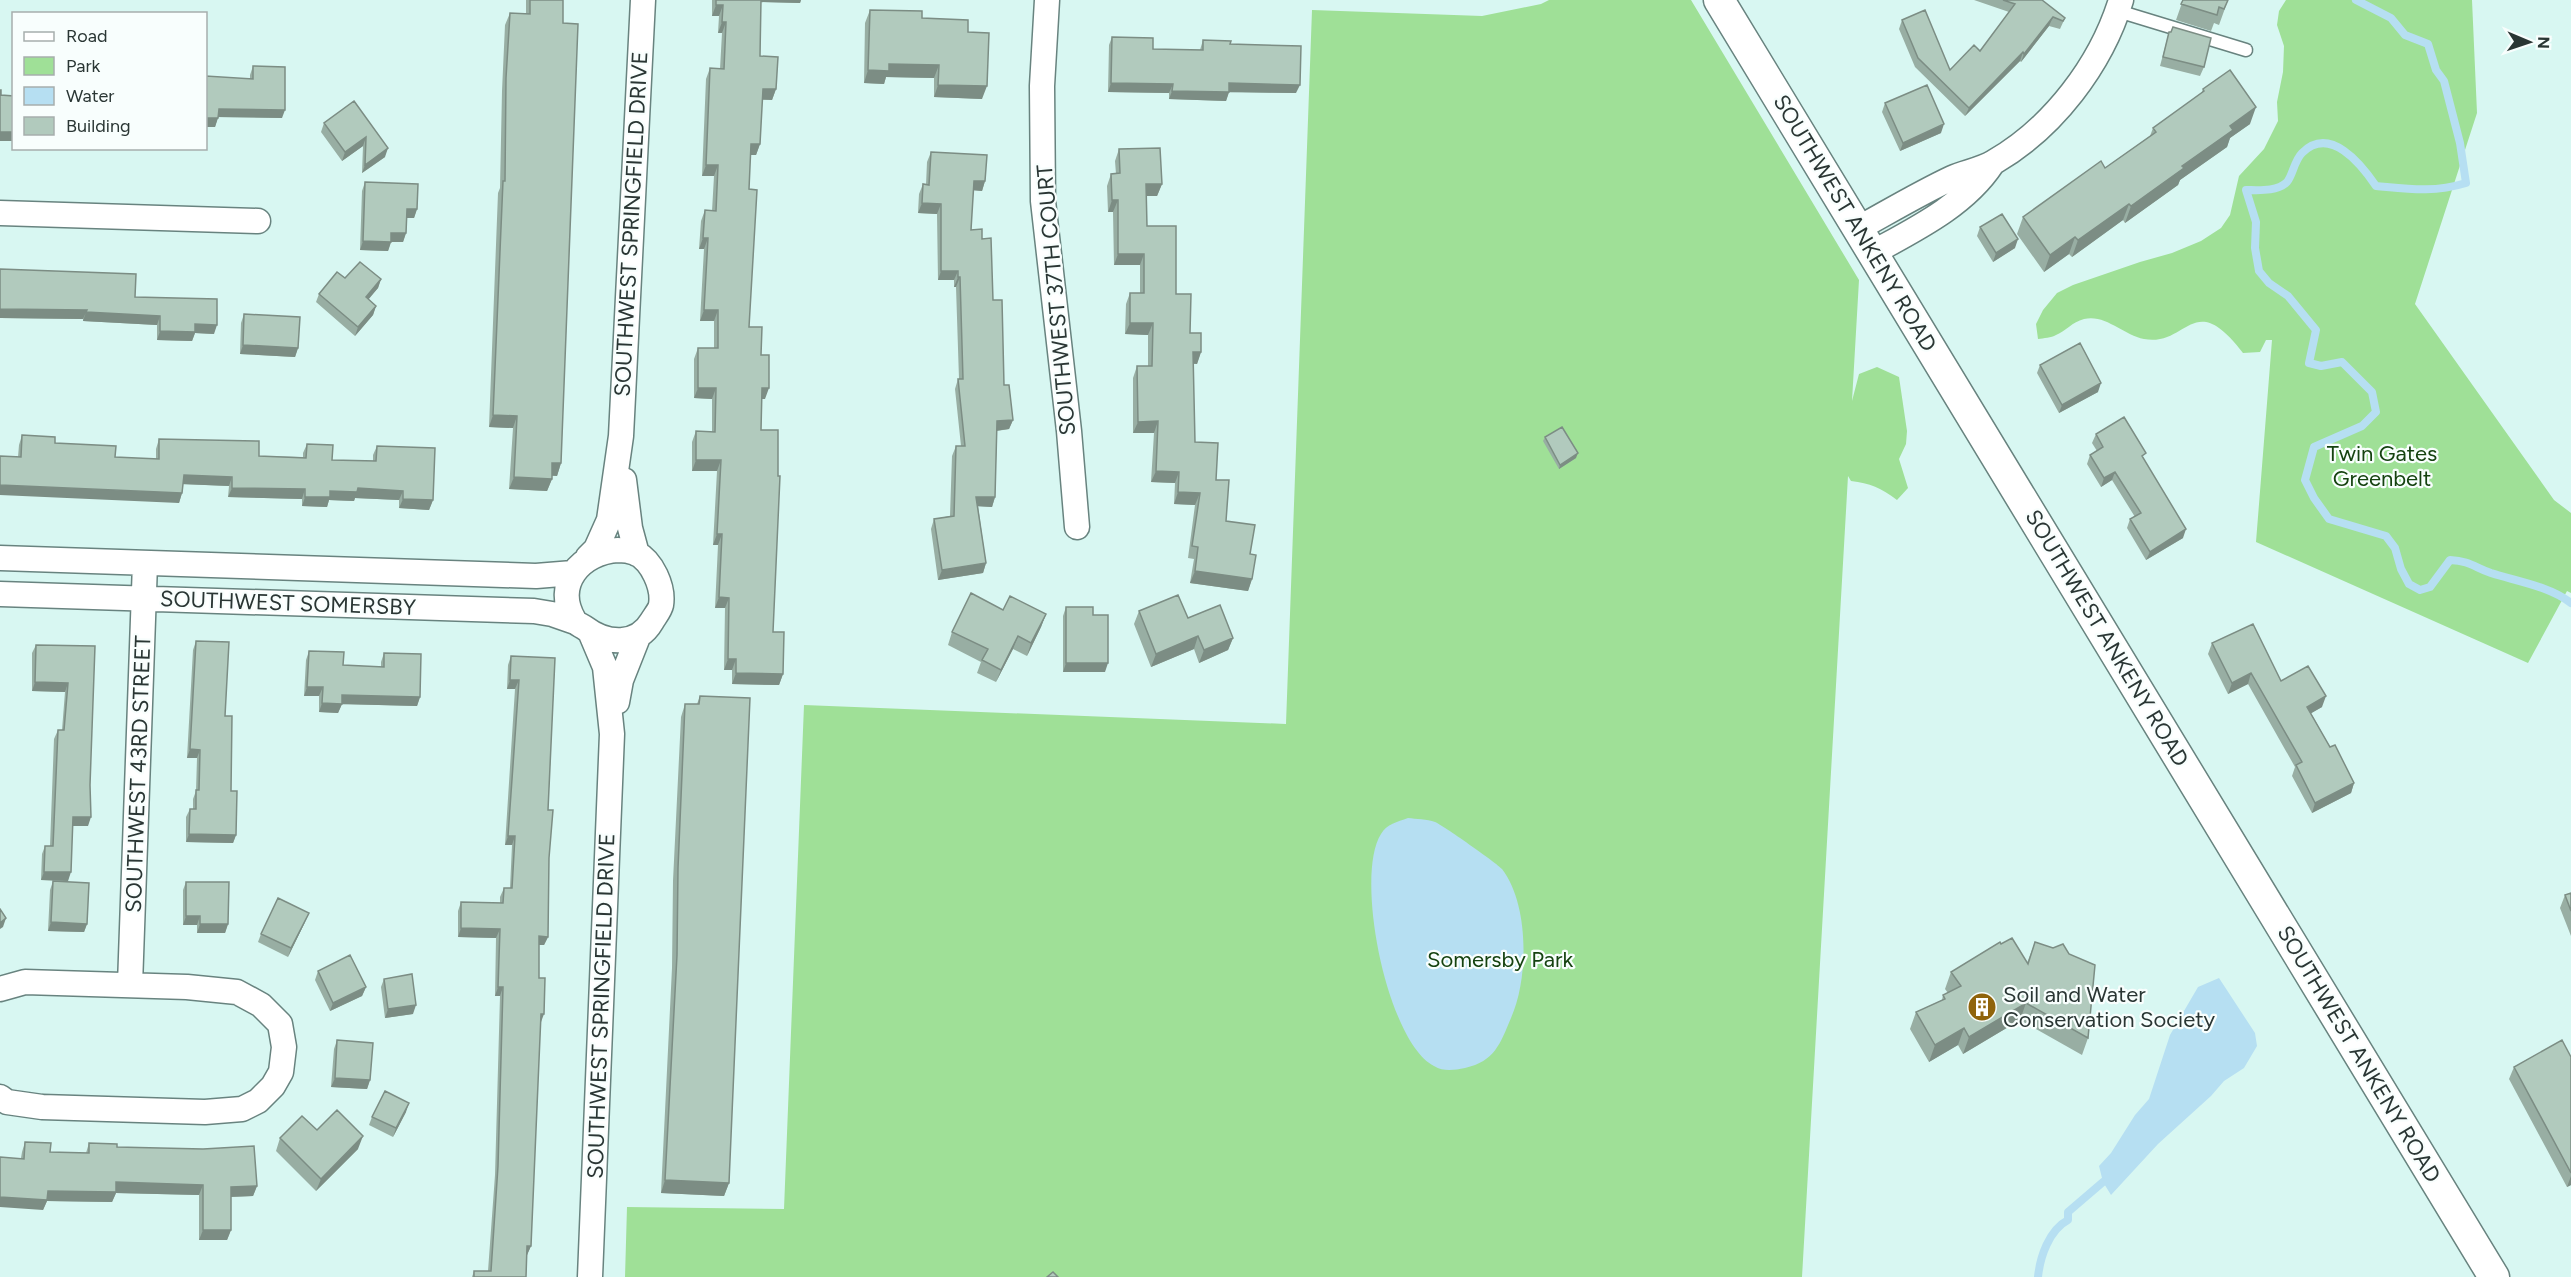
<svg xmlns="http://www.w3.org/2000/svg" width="2571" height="1277" viewBox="0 0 2571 1277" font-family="Figtree,sans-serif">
<rect width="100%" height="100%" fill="#d8f7f2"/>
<path fill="#9fe097" d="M1549,0H1691L1859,280L1852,401L1859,374L1877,367L1899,377L1907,431L1906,444L1899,459L1908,488L1897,500C1881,488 1870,483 1851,481L1848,476L1802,1277H625L627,1207L784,1209L804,705L1286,724L1312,10L1482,16L1541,4Z
M2286,0H2472L2477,113L2415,304L2554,500L2571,513V593L2567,591L2528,663L2256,542L2272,340H2266L2260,352L2243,353C2193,287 2188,347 2144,339C2123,335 2106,314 2084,319C2072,322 2066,331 2056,335C2051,338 2044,338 2038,339L2036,324L2043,310L2057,293L2073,285L2140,262L2172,253L2201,241L2221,228L2230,215L2239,176L2264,149L2278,121L2277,102L2283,72L2284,46L2277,25L2279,11Z"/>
<path fill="#b6dff2" d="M1408,818C1416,819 1427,819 1435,822C1441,824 1498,864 1502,869C1529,904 1529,978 1511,1018C1500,1044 1495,1061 1465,1068C1454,1070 1444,1072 1434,1066C1387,1042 1354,876 1381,834C1387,824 1397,822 1408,818Z
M2219,978L2255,1033L2257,1046L2244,1068L2224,1081L2211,1096L2158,1144L2111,1195L2103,1182L2099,1166L2111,1153L2135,1115L2149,1099L2170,1035L2198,987Z"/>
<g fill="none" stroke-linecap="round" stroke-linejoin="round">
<path stroke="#b6dff2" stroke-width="8" d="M2356,0L2391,18L2405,35L2428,44L2436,70L2444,81L2460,143L2466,183C2433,193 2409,189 2376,186C2361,164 2330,125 2302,153C2294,161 2293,175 2287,182C2277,192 2258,190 2246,190L2256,222L2255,248L2259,271L2269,283L2288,296L2316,330L2309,363L2321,366L2342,362L2372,392L2376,412L2362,426L2314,447L2305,480L2314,498L2329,519L2386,536L2395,548L2401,569L2409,584L2420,590L2430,587L2450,560C2470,561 2474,567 2491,573C2516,581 2549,586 2571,603
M2038,1277C2040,1257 2049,1230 2068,1220V1212L2103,1182"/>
<g stroke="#68837f" stroke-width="15">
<path id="service" d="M2118,11L2246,50"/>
</g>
<g stroke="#68837f" stroke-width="27">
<path id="minor" d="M1047,0L1042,86L1043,201L1069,431L1077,527
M0,213L258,221
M1859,228C1890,211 1920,193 1952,178C1965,172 1981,170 1994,162C2053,128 2101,65 2121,0
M1874,252C1916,229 1965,205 1992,164
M624,480L630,528L637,554
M618,550C624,550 630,551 636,553C652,561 664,587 661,605C660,610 655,616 652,621C637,647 606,644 585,628C581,625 576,624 574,620C553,584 581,552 618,550Z
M588,557L596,549L609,520L621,436L643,0
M0,558L536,576L573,573
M0,594L534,611L552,614L575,622
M617,702L621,680L638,637
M130,985L145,563
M0,989L25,982L187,987L237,992L261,1005L280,1024L284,1047L281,1072L273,1086L258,1101L242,1109L205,1112L42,1107L7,1102L0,1097
M590,1277L612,734L605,667L591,634"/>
</g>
<g stroke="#68837f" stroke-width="33">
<path id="tertiary" d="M1719,0L2494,1277"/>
</g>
<use href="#service" stroke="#fff" stroke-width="12"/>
<use href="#minor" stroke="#fff" stroke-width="24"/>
<use href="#tertiary" stroke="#fff" stroke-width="30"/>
</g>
<path fill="#98aea3" d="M526,0H563L561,463L557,476H552V479L547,491L509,489L513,428L489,427L498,193L500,188L502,91L505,25L510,13L526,14Z
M712,0H801L800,3L761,2L760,56L776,89L772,100H762L760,144L756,155H750L749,189V327L761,355L765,399H762L761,430L773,632L783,674L779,685L732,684V670H724L725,608H715L718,545H713L717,471H692V442L696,431L712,432V399L694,398V359L698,348H714V321H700L704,249H699L701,221L705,210L712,211L714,176H702L706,79L710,68L720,69L722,33H718L719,16H712Z
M1974,0H2042L2065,18L2060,29L2049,26L2021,62L2020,61L1965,116L1915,67L1899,29L1902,20L1950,70L1980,51L2009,12Z
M2183,0H2228L2219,25L2214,23L2211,31L2176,20Z
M870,10L922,18L968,32L982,99L934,97V78L886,77L884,84L864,83L865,23Z
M2169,32L2204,67L2200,76L2160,66Z
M1112,37L1153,49L1200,50L1203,40L1230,44L1296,93L1229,92L1226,101L1169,99V93L1108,92L1109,45Z
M253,66L282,118L218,117L215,127H206V76L250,79V75Z
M2203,89L2250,124L2230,138L2227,147L2180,180L2178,185L2125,223L2123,220L2072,257L2069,254L2044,272L2017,234L2023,217L2105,168L2150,136L2153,128L2201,94Z
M354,101L385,157L362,173L363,146L342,161L321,132L324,123Z
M1885,103L1941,133L1900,151L1882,112Z
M1119,149L1162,184L1157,196H1146L1147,226L1176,294L1190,333L1201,352L1197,364H1193L1195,442L1216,480L1226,521L1250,554L1252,579L1248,591L1190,583L1194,559L1188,558L1195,505L1174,504L1175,483L1151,482L1154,433H1133V378L1137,366H1148V335L1125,334L1126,304L1130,293H1140V265H1114L1113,212H1108L1107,186L1111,174H1116L1115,161Z
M931,152L985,181L982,191L973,190L971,230L982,239L993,300L1004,385L1013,420L1009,429L997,431L995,497L992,507L978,506L986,563L983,573L938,580L931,529L934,519L950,516L952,456L956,446H961L955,389L958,379H959L956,287H954V280H938L937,214L918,213L919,194L923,184L926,185L927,162Z
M365,182L417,209L414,218H407L406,233L403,242H391L388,251L360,250L362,191Z
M1980,227L2015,248L1993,262L1977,236Z
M345,278L381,279L378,288L368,299L376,306L373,315L355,336L316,302L319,294Z
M135,297L214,334L195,333L192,341L157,340V325L83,321V319L0,318Z
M244,314L298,348L295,357L240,354L241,323Z
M2040,365L2098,392L2059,413L2037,373Z
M2096,434L2144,459L2183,538L2146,560L2127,528L2130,519L2135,517L2112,480L2101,487L2087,464L2090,455L2097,451L2092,443Z
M22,435L115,457L156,459V449L159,439L259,456L303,457V453L307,444L332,460L373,461V455L377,446L433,500L429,510L399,508V500L355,498L354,501L329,500L327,507L302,506V499L228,497L229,486L183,484L182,493L179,503L18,457L19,445Z
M1545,437L1576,458L1559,469L1543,441Z
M1066,607L1093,615L1105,672H1063V616Z
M1139,611L1188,618L1233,638L1228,650L1199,663L1194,649L1151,667L1134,624Z
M1046,614L1041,627L1027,656L1013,649L996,682L977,673L981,662L948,645L952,632Z
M196,641L225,716L231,791L236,835L233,843L186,842V817L190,809H193V799L196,791L197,758H187L193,650Z
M2212,643L2281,681L2322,707L2311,713L2330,747L2354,783L2351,793L2312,813L2292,776L2295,767L2248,684L2228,694L2208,654Z
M36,645L95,646L88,826H73L68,881L41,880L42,854L45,846H50L54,739L58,730H62L65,692L32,691V653Z
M309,651L343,665L381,667V662L384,653L420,697L417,706L342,704L338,713L319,712V696H304L306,660Z
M511,656L555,658L548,810L549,858L548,937L544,945H539V978L541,1022H540L531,1246L527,1255L526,1277H472L474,1271H488L495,1175L500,996H495L496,938L458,937V911L461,902L500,903V897L504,888H510L512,845H505L515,689H507L508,665Z
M700,696L729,1183L724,1196L661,1193L672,968L673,881L681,717L685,704H697Z
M53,881L87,924L84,932L48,931L50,890Z
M186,882L228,924L225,933H197V925H183V890Z
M2571,893V936L2560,908L2565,895Z
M305,922L288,957L258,942L261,934Z
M2035,942L2088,1038L2082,1055L2020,1020L1963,1054L1958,1045L1929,1062L1910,1029L1916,1012L1942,1000L1943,995L1948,993L1945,989L1951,972L2001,944L2027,963Z
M318,971L366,987L362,996L330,1011L315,980Z
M384,979L413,1014L385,1018L381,987Z
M337,1040L370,1080L367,1089L331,1087L334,1049Z
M2571,1057V1185L2567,1187L2509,1079L2514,1067Z
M406,1112L393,1137L369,1125L372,1117Z
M317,1130L358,1149L316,1191L276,1151L280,1138Z
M25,1142L50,1152L86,1153L89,1143L117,1147L257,1186L253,1196L231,1197V1230L227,1240H199V1195L116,1193L112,1202L47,1201L43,1210L21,1158L22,1152Z"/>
<path fill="#7c8d84" d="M758,0H801L800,3L757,2Z
M716,5H723L719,16H712Z
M2053,17L2049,26L2021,62L2024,54Z
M722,22H726L722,33H718Z
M2023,52L2020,61L1965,116L1969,108Z
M889,64L939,65L934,78L886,77L884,84L864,83L868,70Z
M1111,83L1173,84L1169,93L1108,92Z
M1229,83L1300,85L1296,93L1226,92Z
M938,85L987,86L982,99L934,97Z
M763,89H776L772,100L759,99Z
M1172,91L1229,92L1226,101L1169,99Z
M2256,107L2250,124L2230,138L2227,147L2180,180L2178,185L2125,223L2131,206L2182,166L2230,126Z
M219,109L285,110L282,118L216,117Z
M206,118H218L215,127H206Z
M1944,124L1941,133L1900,151L1903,143Z
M0,132H14V141H0Z
M366,137L363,146L342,161L345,152Z
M751,144H760L756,155H747Z
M388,148L385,157L362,173L365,165Z
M706,165H718L714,176H702Z
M974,181H985L982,191L970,190Z
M1146,184H1162L1157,196H1142Z
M1112,200H1118L1113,212H1108Z
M922,203L941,204L937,214L918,213Z
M2129,204L2123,220L2072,257L2078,240Z
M407,209H417L414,218H404Z
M391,233H406L403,242H388Z
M2075,237L2069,254L2044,272L2050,255Z
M703,238H708L704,249H699Z
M2018,239L2015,248L1993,262L1996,253Z
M363,241L391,242L388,251L360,250Z
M1118,254H1144L1140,265H1114Z
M941,271H958L954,280H938Z
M958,277H960L956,287H954Z
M381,279L378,288L363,306L366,297Z
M376,306L373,315L355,336L358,327Z
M0,309L87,310L83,319L0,318Z
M704,310H718L714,321H700Z
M86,312L160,316L157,325L83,321Z
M1130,323H1153L1148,335L1125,334Z
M195,324L217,325L214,334L195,333L192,341L157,340L160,331Z
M243,345L298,348L295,357L240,354Z
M1193,352H1201L1197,364L1189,363Z
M2101,383L2098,392L2059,413L2062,405Z
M698,388H716L712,399L694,398Z
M762,388H769L765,399H758Z
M493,415L517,416L513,428L489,427Z
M1013,420L1009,429L994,431L997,421Z
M1158,421L1154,433H1133L1138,422Z
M1578,453L1576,458L1559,469L1560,465Z
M696,460H721L717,471H692Z
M552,463H561L557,476L548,475Z
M1156,471L1179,472L1175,483L1151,482Z
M2115,472L2112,480L2101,487L2104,478Z
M184,475L232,477L229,486L180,484Z
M514,477L552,479L547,491L509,489Z
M0,485L182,493L179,503L0,495Z
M232,488L305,489L302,499L228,497Z
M358,488L403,491L399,500L355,498L354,501L329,500L327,507L302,506L305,497L330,491Z
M1178,492L1200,493L1195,505L1174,504Z
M976,497H995L992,507L973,506Z
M403,499L433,500L429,510L399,508Z
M2186,529L2183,538L2146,560L2150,552Z
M717,534H722L718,545H713Z
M986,563L983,573L938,580L942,570Z
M1195,571L1252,579L1248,591L1190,583Z
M719,597L729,598L725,608H715Z
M1046,614L1041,627L1027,656L1031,643Z
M1018,636L1013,649L996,682L1001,670Z
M1198,636L1194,649L1151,667L1156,654Z
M1233,638L1228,650L1199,663L1204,650Z
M728,659H736L732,670H724Z
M1066,663H1108L1105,672H1063Z
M736,673L783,674L779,685L732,684Z
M2251,673L2248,684L2228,694L2232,683Z
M510,680H519L515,689H507Z
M35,682L68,683L65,692L32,691Z
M307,687H323L319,696H304Z
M342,695L420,697L417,706L339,704Z
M2326,696L2322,707L2303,718L2307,707Z
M322,703L342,704L338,713L319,712Z
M190,749L200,750L197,758H187Z
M2354,783L2351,793L2312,813L2315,803Z
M73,817H91L88,826H70Z
M189,834L236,835L233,843L186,842Z
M508,836H515L512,845H505Z
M44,872H71L68,881L41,880Z
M309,913L305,922L288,957L291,948Z
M186,916H200L197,925H183Z
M6,918L3,927L0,929V923Z
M51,922L87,924L84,932L48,931Z
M200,924H228L225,933H197Z
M461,928L500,929L496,938L458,937Z
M539,936L548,937L544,945H536Z
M366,987L362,996L330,1011L333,1003Z
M498,987H503L500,996H495Z
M2026,1003L2020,1020L1963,1054L1969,1037Z
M416,1005L413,1014L385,1018L388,1009Z
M541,1014H544L541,1022H538Z
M1964,1028L1958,1045L1929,1062L1935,1045Z
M335,1078L370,1080L367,1089L331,1087Z
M409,1103L406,1112L393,1137L396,1128Z
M363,1136L358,1149L316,1191L321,1179Z
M2571,1176V1185L2567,1187Z
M665,1180L729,1183L724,1196L661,1193Z
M116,1182L203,1185L199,1195L116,1193L112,1202L47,1201L43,1210L0,1207V1197Z
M257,1186L253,1196L227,1197L231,1187Z
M203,1230H231L227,1240H199Z
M527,1246H531L527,1255L524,1254Z"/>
<path fill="#b1cabd" stroke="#7c8d84" stroke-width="1.5" d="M530,0H563V23L578,24L561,463H552V479L514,477L517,416L493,415L503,181H505L506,78L510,13L530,14Z
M716,0H761L760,56L778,57L776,89H763L760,144H751L749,189L757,190L749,327H762L761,355H769V388H762L761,430H778V476H780L773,632H784L783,674L736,673V659H728L729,598L719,597L722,534H717L721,460H696V431L715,432L716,388H698V348H718V310H704L708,238H703L705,210L716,211L718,165H706L710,68L724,69L726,22H722L723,5H716Z
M2003,0H2042L2065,18L2063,21L2053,17L2024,54L2023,52L1969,108L1918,58L1902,20L1925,10L1950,70L1974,45L1980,51L2015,4Z
M2183,0H2228L2224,9L2219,7L2217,15L2181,4Z
M870,10L922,11V18L968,20V32L989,33L987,86L938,85L939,65L889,64V71L868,70Z
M2173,27L2211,38L2204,67L2163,57L2169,32H2171Z
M1112,37L1153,38V49L1203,50V40L1231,41L1230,44L1301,46L1300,85L1229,83V92L1172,91L1173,84L1111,83Z
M253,66L285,67V110L219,109L218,118H206V76L253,79Z
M2230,70L2256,107L2230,126L2233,130L2182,166L2184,168L2131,206L2129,204L2078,240L2075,237L2050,255L2023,217L2101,161L2105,168L2156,132L2153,128L2204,91L2203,89Z
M1927,85L1944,124L1903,143L1885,103Z
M0,90H1V95L14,96V132H0Z
M354,101L388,148L365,165L366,137L345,152L324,123Z
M1160,148L1162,184H1146L1147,226H1176V294H1191L1190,333H1201V352H1193L1195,442L1218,443L1216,480H1229L1226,521L1255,525L1250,554L1256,555L1252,579L1195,571L1198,547L1192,546L1200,493L1178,492L1179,472L1156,471L1158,421L1138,422L1137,366H1152L1153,323H1130V293H1144V254H1118V200H1112L1111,174L1120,173L1119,149Z
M931,152L987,155L985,181H974L971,230L982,229V239L991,238L993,300H1002L1004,385H1009L1013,420L997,421L995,497H976L986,563L942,570L934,519L954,516L956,446H965L958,379H963L960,277H958V271H941V204L922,203L923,184L929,185Z
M365,182L418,184L417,209H407L406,233H391V242L363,241Z
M2002,214L2018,239L1996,253L1980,227Z
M360,262L381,279L366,297L376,306L358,327L319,294L337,272L345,278Z
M0,269L136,274L135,297L217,299V325L195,324V332L160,331V316L86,312L87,310L0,309Z
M244,314L300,317L298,348L243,345Z
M2080,343L2101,383L2062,405L2040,365Z
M2124,417L2146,453L2142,456L2186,529L2150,552L2130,519L2141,513L2115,472L2104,478L2090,455L2103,447L2096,434Z
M1562,427L1578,453L1560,465L1545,437Z
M22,435L55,437V443L116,446L115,457L159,459V439L259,441V456L306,458L307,444L333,445L332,460L376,461L377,446L435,448L433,500L403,499V491L358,488L357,492L330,491V497H305V489L232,488V477L184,475L182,493L0,485V456L21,457Z
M971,593L1003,610L1010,596L1046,614L1031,643L1018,636L1001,670L982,660L988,649L952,632Z
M1178,595L1188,618L1220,605L1233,638L1204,650L1198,636L1156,654L1139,611Z
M1066,607H1093V615H1108V663H1066Z
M2253,624L2281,681L2308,666L2326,696L2307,707L2330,747L2335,745L2354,783L2315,803L2296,765L2302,762L2251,673L2232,683L2212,643Z
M196,641L229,642L225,716H232L231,791H237L236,835L189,834L190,809H196V790H199L200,750L190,749Z
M36,645L95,646L90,785L91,817H73L71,872H44L45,846H53L58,730H64L68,683L35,682Z
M309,651L344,652L343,665L384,667V653L421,654L420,697L342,695V704L322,703L323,687H307Z
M511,656L555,658L548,810H553L549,858L548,937L539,936V978H545L544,1014H541L531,1246H527L526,1277H474V1271H491L498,1166L503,987H498L500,929L461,928V902L503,903L504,888H512L515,836H508L519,680H510Z
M700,696L750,698L729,1183L665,1180L677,955L678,868L685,704H699Z
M53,881L89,883L87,924L51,922Z
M186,882H229L228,924H200V916H186Z
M2571,893V911L2565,895Z
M278,898L309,913L291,948L261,934Z
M0,909L6,918L0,923Z
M2012,938L2028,964L2035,942L2053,948L2063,944L2069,954L2095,965L2088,1038L2026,1003L1969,1037L1964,1028L1935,1045L1916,1012L1945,999L1943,995L1961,986L1951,972L2000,942L2001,944Z
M350,955L366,987L333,1003L318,971Z
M412,974L416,1005L388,1009L384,979Z
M337,1040L373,1043L370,1080L335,1078Z
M2562,1040L2571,1057V1173L2514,1067Z
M385,1091L409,1103L396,1128L372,1117Z
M337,1110L363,1136L321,1179L280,1138L302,1116L317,1130Z
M25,1142L51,1143L50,1152L89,1153V1143L117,1144V1147L203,1149L254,1146L257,1186L231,1187V1230H203V1185L116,1182V1192L48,1191L47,1200L0,1197V1157L24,1159Z
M1053,1272L1058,1277H1047Z"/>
<defs>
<g id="building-disc" transform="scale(1.5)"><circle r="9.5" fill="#90640c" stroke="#f8fefd"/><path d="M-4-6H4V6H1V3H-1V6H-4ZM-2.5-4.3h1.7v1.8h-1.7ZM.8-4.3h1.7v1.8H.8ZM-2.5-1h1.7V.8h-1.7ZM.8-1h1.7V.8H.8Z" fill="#fff"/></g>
</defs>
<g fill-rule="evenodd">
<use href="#building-disc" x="1982" y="1007"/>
</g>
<g text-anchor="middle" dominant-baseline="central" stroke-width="4.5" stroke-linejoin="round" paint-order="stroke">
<g font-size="22" fill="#2a3634" stroke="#f8fefd">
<text transform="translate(1855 223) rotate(59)">SOUTHWEST ANKENY ROAD</text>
<text transform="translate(631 224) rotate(-87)">SOUTHWEST SPRINGFIELD DRIVE</text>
<text transform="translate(1056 300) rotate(-95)">SOUTHWEST 37TH COURT</text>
<text transform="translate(288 603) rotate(2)">SOUTHWEST SOMERSBY</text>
<text transform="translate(2107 638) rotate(59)">SOUTHWEST ANKENY ROAD</text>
<text transform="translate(138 774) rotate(-88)">SOUTHWEST 43RD STREET</text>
<text transform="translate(601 1006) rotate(-88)">SOUTHWEST SPRINGFIELD DRIVE</text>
<text transform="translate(2359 1054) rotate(59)">SOUTHWEST ANKENY ROAD</text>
</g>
<g font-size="22" fill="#154310" stroke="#f8fefd">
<text x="2382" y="453">Twin Gates<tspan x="2382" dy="25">Greenbelt</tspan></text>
<text x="1500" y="959">Somersby Park</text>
</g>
<g font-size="22" fill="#2a3634" stroke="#f8fefd" text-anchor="start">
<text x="2003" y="994">Soil and Water<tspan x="2003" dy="25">Conservation Society</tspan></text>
</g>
</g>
<rect x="12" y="12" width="195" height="138" fill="#f8fefd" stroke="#a6aead" stroke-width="1.5"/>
<rect x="24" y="32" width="30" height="9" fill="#ffffff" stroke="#a6aead" stroke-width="1.5"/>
<text x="66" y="42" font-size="18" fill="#2a3634">Road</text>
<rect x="24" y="57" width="30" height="18" fill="#9fe097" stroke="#a6aead" stroke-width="1.5"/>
<text x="66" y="72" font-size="18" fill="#2a3634">Park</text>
<rect x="24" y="87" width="30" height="18" fill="#b6dff2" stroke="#a6aead" stroke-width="1.5"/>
<text x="66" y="102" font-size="18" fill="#2a3634">Water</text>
<rect x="24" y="117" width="30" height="18" fill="#b1cabd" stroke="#a6aead" stroke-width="1.5"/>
<text x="66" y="132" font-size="18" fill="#2a3634">Building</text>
<g transform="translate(2529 42) rotate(92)" stroke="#f8fefd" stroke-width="4.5" paint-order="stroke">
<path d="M0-4.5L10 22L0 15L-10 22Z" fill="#2a3634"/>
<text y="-9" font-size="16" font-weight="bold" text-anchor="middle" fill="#2a3634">N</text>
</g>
</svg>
